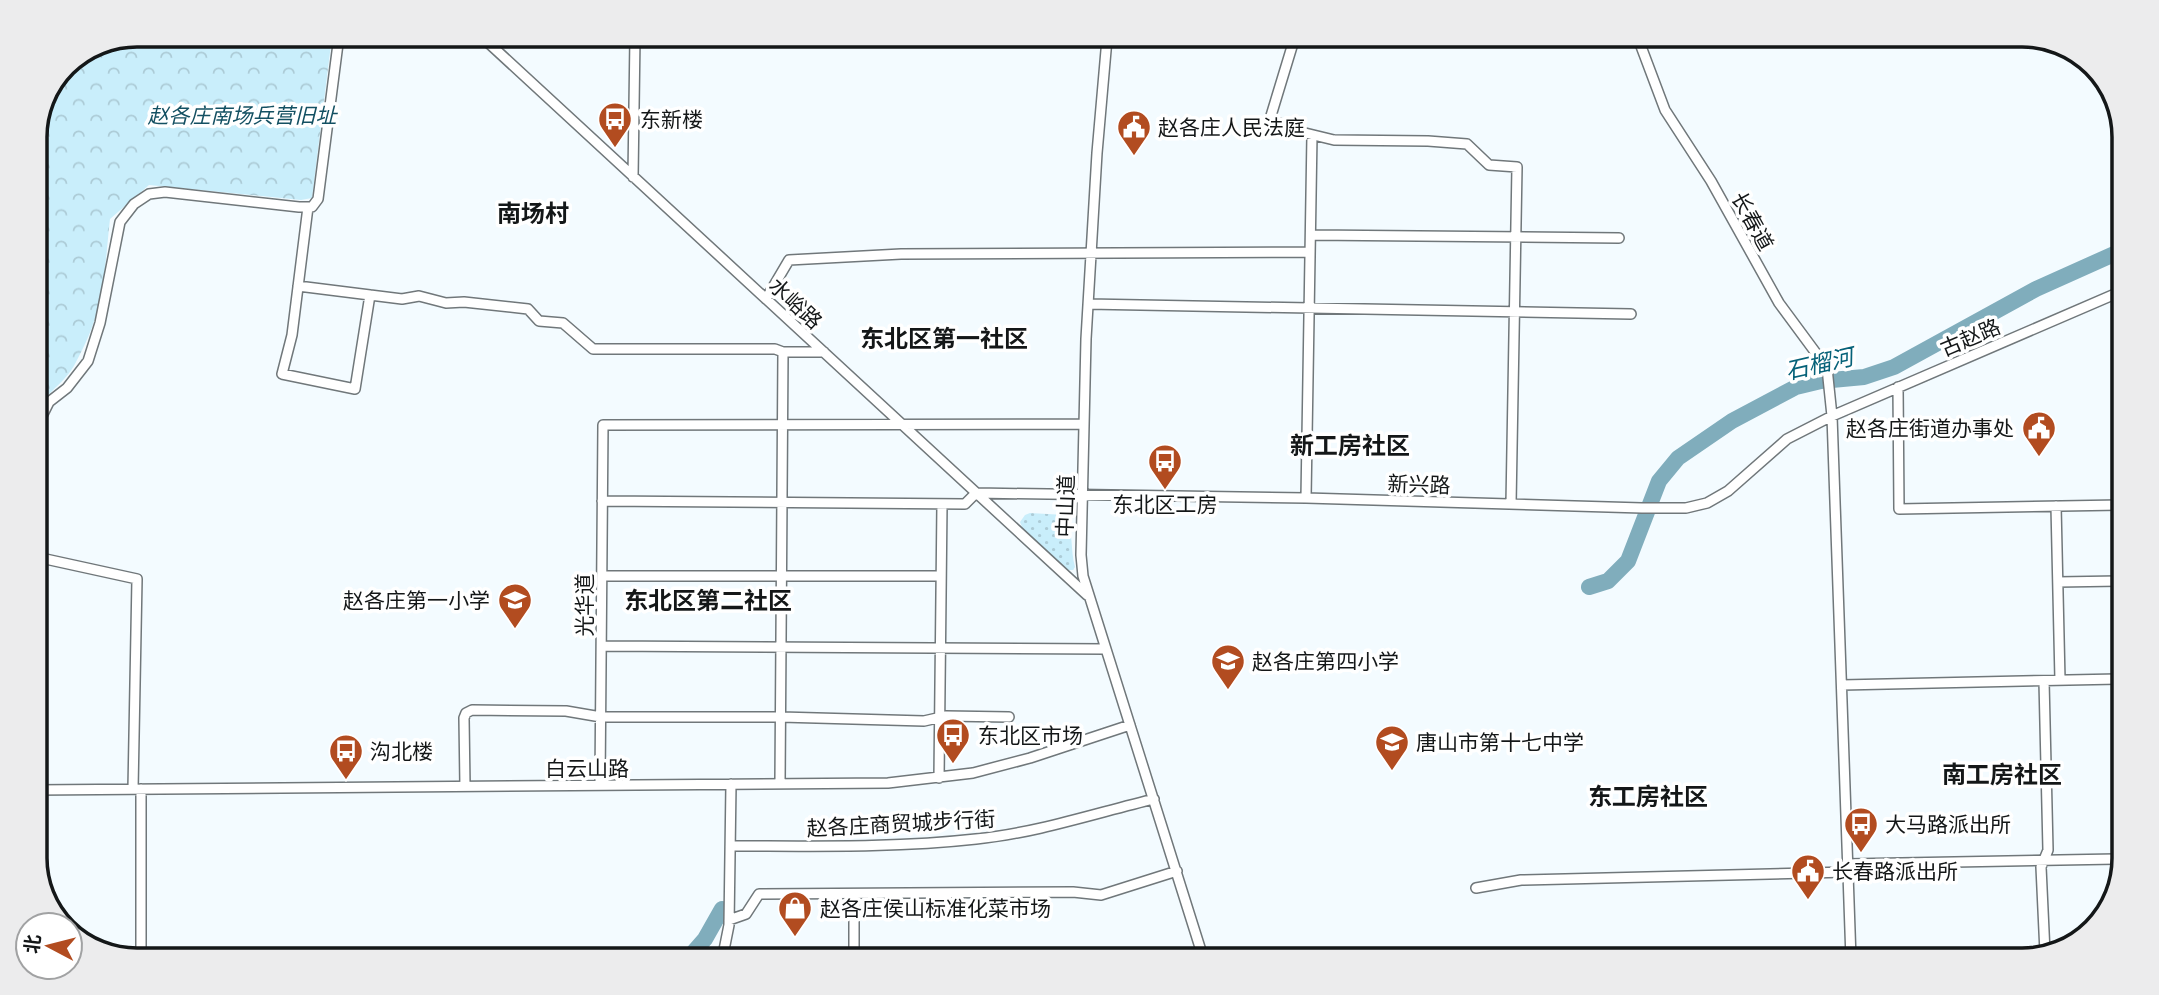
<svg xmlns="http://www.w3.org/2000/svg" width="2159" height="995" viewBox="0 0 2159 995" font-family="'IBM Plex Serif','Noto Sans SC',serif">
<defs>
<pattern id="forest-crowns" width="20" height="18" patternUnits="userSpaceOnUse" patternTransform="scale(1.75)"><rect width="20" height="18" fill="#c9eefb"/><path d="M2 6a3 3 0 1 1 6 0M12 15a3 3 0 1 1 6 0" fill="none" stroke="#accbd6"/></pattern>
<pattern id="park-dots" width="8" height="8" patternUnits="userSpaceOnUse" patternTransform="scale(1.75)"><rect width="8" height="8" fill="#c9eefb"/><path d="M2 2h.1M6 6h.1" fill="none" stroke="#accbd6" stroke-width="1.8" stroke-linecap="round"/></pattern>
</defs>
<rect width="100%" height="100%" fill="#f3fbff"/>
<path fill="url(#forest-crowns)" d="M137,35L332,36L312,198L301,200L149,185L110,219C106,254 105,293 92,327C88,339 82,350 76,362C64,387 38,394 35,423V131L65,65Z"/>
<path fill="url(#park-dots)" d="M1030,513L1065,515C1074,532 1070,549 1075,567L1073,570H1067L1024,532L1020,522L1025,515Z"/>
<g fill="none" stroke-linecap="round" stroke-linejoin="round">
<path stroke="#80adbc" stroke-width="16" d="M1589,587L1608,581L1628,561L1659,481L1678,458L1732,421L1796,387L1821,381L1864,377L1894,367L2036,289L2123,250
M691,955L705,939L722,909"/>
<g stroke="#70777a" stroke-width="12">
<path id="minor" d="M481,36L1087,595
M1107,39L1097,153L1086,339L1081,555L1083,576L1203,957
M1294,40L1270,119L1297,131L1334,140L1428,141L1467,144L1489,165L1517,167L1511,504
M1639,41L1665,110L1711,181L1779,303L1827,368L1832,416L1851,959
M633,177L635,37
M308,207L292,335L282,374L355,389L370,295
M1311,235L1619,238
M298,286L402,299L419,296L446,303L464,302L528,309L539,321L563,323L593,349H775L783,352
M766,299L789,260L901,254L1310,252
M1088,304L1631,314
M1898,387L1899,509L2120,505
M35,470L41,418L49,402L67,388L88,361L100,323L120,222L134,204L149,194L165,192L299,207H312L318,199L339,36
M976,493L1306,498L1642,508H1686L1707,503L1728,491L1787,439L1832,416L2122,291
M1306,498L1312,135
M602,501L965,504L976,493
M2056,506L2060,680
M35,555L41,558L137,579L133,789
M602,576H941
M2058,582L2119,581
M602,646L1105,649
M2044,681L2048,850L2041,867L2045,953
M1842,685L2118,679
M939,778L942,504
M780,783L783,352H824
M600,785L603,425L1084,424
M465,786L464,718L466,713L472,710L566,711L601,717H781L924,721L946,716L1009,717
M35,790L888,783L973,773L1030,758L1130,725
M730,846C812,846 895,848 976,839C1036,833 1096,813 1154,799
M1848,864L2116,859
M1476,888L1521,880L1848,872
M854,894V955
M729,920L746,914L759,894L1073,892L1101,895L1177,871
M141,952V789
M723,955L729,925L731,784"/>
</g>
<use href="#minor" stroke="#fff" stroke-width="9"/>
</g>
<defs>
<g id="bus-pin" transform="scale(1.75)"><path d="M0 17L-7.5 6A9.5 9.5 0 1 1 7.5 6Z" fill="#b24c20" stroke="#fff"/><path d="M-5-6H5V4H4V6H2V4H-2V6H-4V4H-5ZM-3.5-4V0h7V-4ZM-3.5 1.2v1.5H-2V1.2ZM2 1.2v1.5H3.5V1.2Z" fill="#fff"/></g>
<g id="civic-pin" transform="scale(1.75)"><path d="M0 17L-7.5 6A9.5 9.5 0 1 1 7.5 6Z" fill="#b24c20" stroke="#fff"/><path d="M-.6-6.5H3V-4.5H.6V-3L4-1V1h2V6H-6V1h2V-1L-.6-3ZM-1.2 2.5V6h2.4V2.5Z" fill="#fff"/></g>
<g id="school-pin" transform="scale(1.75)"><path d="M0 17L-7.5 6A9.5 9.5 0 1 1 7.5 6Z" fill="#b24c20" stroke="#fff"/><path d="M0-5L7-2L0 1L-7-2ZM-4 1L0 2.5L4 1V4Q0 6-4 4Z" fill="#fff"/></g>
<g id="shop-pin" transform="scale(1.75)"><path d="M0 17L-7.5 6A9.5 9.5 0 1 1 7.5 6Z" fill="#b24c20" stroke="#fff"/><path d="M-5-2.5h2.3a2.7 3.5 0 0 1 5.4 0H5L5.5 6h-11ZM-1.5-2.5h3a1.5 2.3 0 0 0-3 0Z" fill="#fff"/></g>
</defs>
<g fill-rule="evenodd">
<use href="#bus-pin" x="615" y="119"/>
<use href="#civic-pin" x="1134" y="127"/>
<use href="#civic-pin" x="2039" y="428"/>
<use href="#bus-pin" x="1165" y="461"/>
<use href="#school-pin" x="515" y="600"/>
<use href="#school-pin" x="1228" y="661"/>
<use href="#bus-pin" x="953" y="735"/>
<use href="#school-pin" x="1392" y="742"/>
<use href="#bus-pin" x="346" y="751"/>
<use href="#bus-pin" x="1861" y="824"/>
<use href="#civic-pin" x="1808" y="871"/>
<use href="#shop-pin" x="795" y="908"/>
</g>
<g text-anchor="middle" dominant-baseline="central" stroke-width="7" stroke-linejoin="round" paint-order="stroke">
<g font-size="21" font-style="italic" fill="#135062" stroke="#fff">
<text x="242" y="115">赵各庄南场兵营旧址</text>
</g>
<g font-size="21" fill="#141718" stroke="#fff" text-anchor="start">
<text x="640" y="119">东新楼</text>
<text x="1158" y="127">赵各庄人民法庭</text>
<text x="2014" y="428" text-anchor="end">赵各庄街道办事处</text>
<text x="1165" y="504" text-anchor="middle">东北区工房</text>
<text x="490" y="600" text-anchor="end">赵各庄第一小学</text>
<text x="1252" y="661">赵各庄第四小学</text>
<text x="978" y="735">东北区市场</text>
<text x="1416" y="742">唐山市第十七中学</text>
<text x="370" y="751">沟北楼</text>
<text x="1885" y="824">大马路派出所</text>
<text x="1832" y="871">长春路派出所</text>
<text x="820" y="908">赵各庄侯山标准化菜市场</text>
</g>
<g font-size="21" fill="#141718" stroke="#fff">
<text transform="translate(1753 221) rotate(61)">长春道</text>
<text transform="translate(796 303) rotate(43)">水峪路</text>
<text transform="translate(1970 337) rotate(-23)">古赵路</text>
<text transform="translate(1419 484) rotate(2)">新兴路</text>
<text transform="translate(1065 506) rotate(-88)">中山道</text>
<text transform="translate(584 605) rotate(-90)">光华道</text>
<text x="587" y="768">白云山路</text>
<text transform="translate(901 823) rotate(-3)">赵各庄商贸城步行街</text>
</g>
<g font-size="23" font-style="italic" fill="#056178" stroke="#fff">
<text transform="translate(1819 363) rotate(-13)">石榴河</text>
</g>
<g font-size="24" font-weight="bold" fill="#141718" stroke="#fff">
<text x="533" y="213">南场村</text>
<text x="944" y="338">东北区第一社区</text>
<text x="1350" y="445">新工房社区</text>
<text x="708" y="600">东北区第二社区</text>
<text x="2002" y="774">南工房社区</text>
<text x="1648" y="796">东工房社区</text>
</g>
</g>
<path d="M0 0H2159V995H0ZM137 47H2022A90 90 0 0 1 2112 137V858A90 90 0 0 1 2022 948H137A90 90 0 0 1 47 858V137A90 90 0 0 1 137 47Z" fill="#ececed" fill-rule="evenodd"/>
<path fill="none" stroke="#141718" stroke-width="3.5" d="M137 47H2022A90 90 0 0 1 2112 137V858A90 90 0 0 1 2022 948H137A90 90 0 0 1 47 858V137A90 90 0 0 1 137 47Z"/>
<g transform="translate(49 946) rotate(277)"><circle r="33" fill="#ffffff" stroke="#a1a2a3" stroke-width="2"/>
<path d="M0-5L12 26L0 18L-12 26Z" fill="#b24c20"/>
<text y="-10" font-size="19" font-weight="bold" text-anchor="middle" fill="#141718">北</text>
</g>
</svg>
